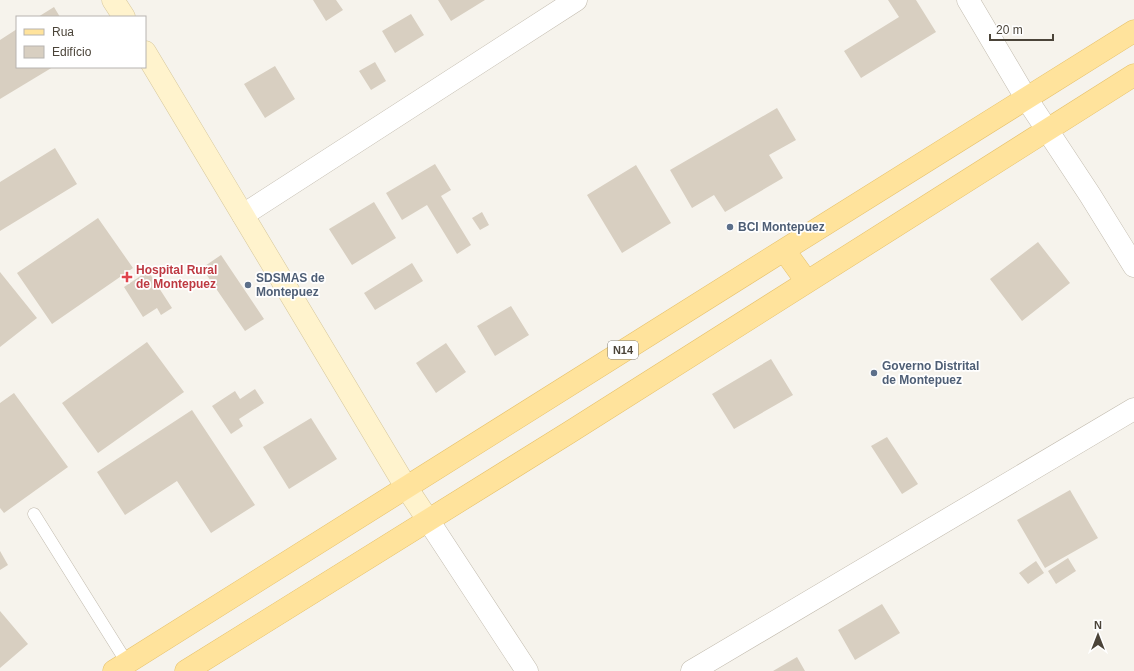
<svg xmlns="http://www.w3.org/2000/svg" width="1134" height="671" viewBox="0 0 1134 671" font-family="Arial,sans-serif">
<rect width="100%" height="100%" fill="#f6f3ec"/>
<path fill="#d8cfc1" d="M313,0H336L343,10L326,21Z
M438,0H485L451,21Z
M888,0H916L936,32L861,78L844,51L899,17Z
M54,7L60,17H38Z
M411,14L424,35L395,53L382,31Z
M17,29V67H53L0,99V40Z
M375,62L386,81L371,90L359,71Z
M275,66L295,99L265,118L244,84Z
M777,108L796,140L769,155L783,178L725,212L714,195L692,208L670,170Z
M55,148L77,184L0,231V182Z
M435,164L451,190L441,196L471,245L457,254L427,205L402,220L386,193Z
M636,165L671,223L622,253L587,195Z
M374,202L396,238L352,265L329,229Z
M482,212L489,225L480,230L472,218Z
M98,218L133,268L52,324L17,273Z
M1038,242L1070,283L1022,321L990,279Z
M221,255L264,319L245,331L202,268Z
M412,263L423,281L375,310L364,293Z
M148,271L172,308L161,315L157,308L143,317L124,287Z
M0,272L37,318L0,347Z
M511,306L529,335L495,356L477,326Z
M147,342L184,392L98,453L62,403Z
M446,343L466,372L436,393L416,363Z
M771,359L793,395L734,429L712,394Z
M255,389L264,403L239,419L243,426L231,434L212,406L235,391L240,399Z
M14,393L68,467L4,513L0,508V403Z
M192,410L255,505L211,533L177,481L125,515L97,472Z
M311,418L337,459L289,489L263,447Z
M887,437L918,484L902,494L871,446Z
M1070,490L1098,538L1045,568L1017,520Z
M0,551L8,565L0,570Z
M1068,558L1076,571L1056,584L1048,571Z
M1036,561L1044,573L1028,584L1019,573Z
M882,604L900,633L855,660L838,630Z
M0,611L28,644L0,668Z
M797,657L805,671H773Z"/>
<g fill="none" stroke-linecap="round" stroke-linejoin="round">
<g stroke="#c2bbae" stroke-width="13">
<path id="service" d="M34,514L129,666"/>
</g>
<g stroke="#c2bbae" stroke-width="23">
<path id="minor" d="M968,0L1026,98L1090,195L1134,266
M243,215L576,0
M428,520L527,671
M692,671L1134,409"/>
</g>
<g stroke="#d6c79b" stroke-width="23">
<path id="secondary" d="M113,0L124,17
M145,52L406,487L428,520"/>
</g>
<g stroke="#e6c16a" stroke-width="23">
<path id="primary" d="M784,250L807,282
M114,671L784,250L1134,31
M186,671L570,432L1134,75"/>
</g>
<use href="#service" stroke="#fff" stroke-width="12"/>
<use href="#minor" stroke="#fff" stroke-width="22"/>
<use href="#secondary" stroke="#fff3cd" stroke-width="22"/>
<use href="#primary" stroke="#ffe39c" stroke-width="22"/>
</g>
<g fill="#5c6f8a" stroke="#fff" stroke-width="1.5">
<circle cx="730" cy="227" r="4"/>
<circle cx="248" cy="285" r="4"/>
<circle cx="874" cy="373" r="4"/>
</g>
<path fill="#e0444e" stroke="#fff" stroke-width="1.5" d="M125 271h4v4h4v4h-4v4h-4v-4h-4v-4h4z"/>
<g text-anchor="middle" dominant-baseline="central" stroke-width="3.5" stroke-linejoin="round" paint-order="stroke">
<rect fill="#fff" stroke="#817c74" stroke-width="1" x="608" y="341" width="30" height="18" rx="3"/>
<g font-size="11" font-weight="bold" fill="#4b4439">
<text x="623" y="350">N14</text>
</g>
<g font-size="12" font-weight="bold" fill="#4e5e75" stroke="#fff" text-anchor="start">
<text x="738" y="227">BCI Montepuez</text>
<text x="256" y="278">SDSMAS de<tspan x="256" dy="14">Montepuez</tspan></text>
<text x="882" y="366">Governo Distrital<tspan x="882" dy="14">de Montepuez</tspan></text>
</g>
<g font-size="12" font-weight="bold" fill="#be3a42" stroke="#fff" text-anchor="start">
<text x="136" y="270">Hospital Rural<tspan x="136" dy="14">de Montepuez</tspan></text>
</g>
</g>
<rect x="16" y="16" width="130" height="52" fill="#ffffff" stroke="#b7b4b0"/>
<rect x="24" y="29" width="20" height="6" fill="#ffe39c" stroke="#b7b4b0"/>
<text x="52" y="36" font-size="12" fill="#4b4439">Rua</text>
<rect x="24" y="46" width="20" height="12" fill="#d8cfc1" stroke="#b7b4b0"/>
<text x="52" y="56" font-size="12" fill="#4b4439">Edifício</text>
<g transform="translate(1098 635)" stroke="#ffffff" stroke-width="3" paint-order="stroke">
<path d="M0-3L7 15L0 10L-7 15Z" fill="#4b4439"/>
<text y="-6" font-size="11" font-weight="bold" text-anchor="middle" fill="#4b4439">N</text>
</g>
<path d="M990 34v6h63v-6" fill="none" stroke="#4b4439" stroke-width="2"/>
<text x="996" y="34" font-size="12" fill="#4b4439" stroke="#ffffff" stroke-width="3" paint-order="stroke">20 m</text>
</svg>
